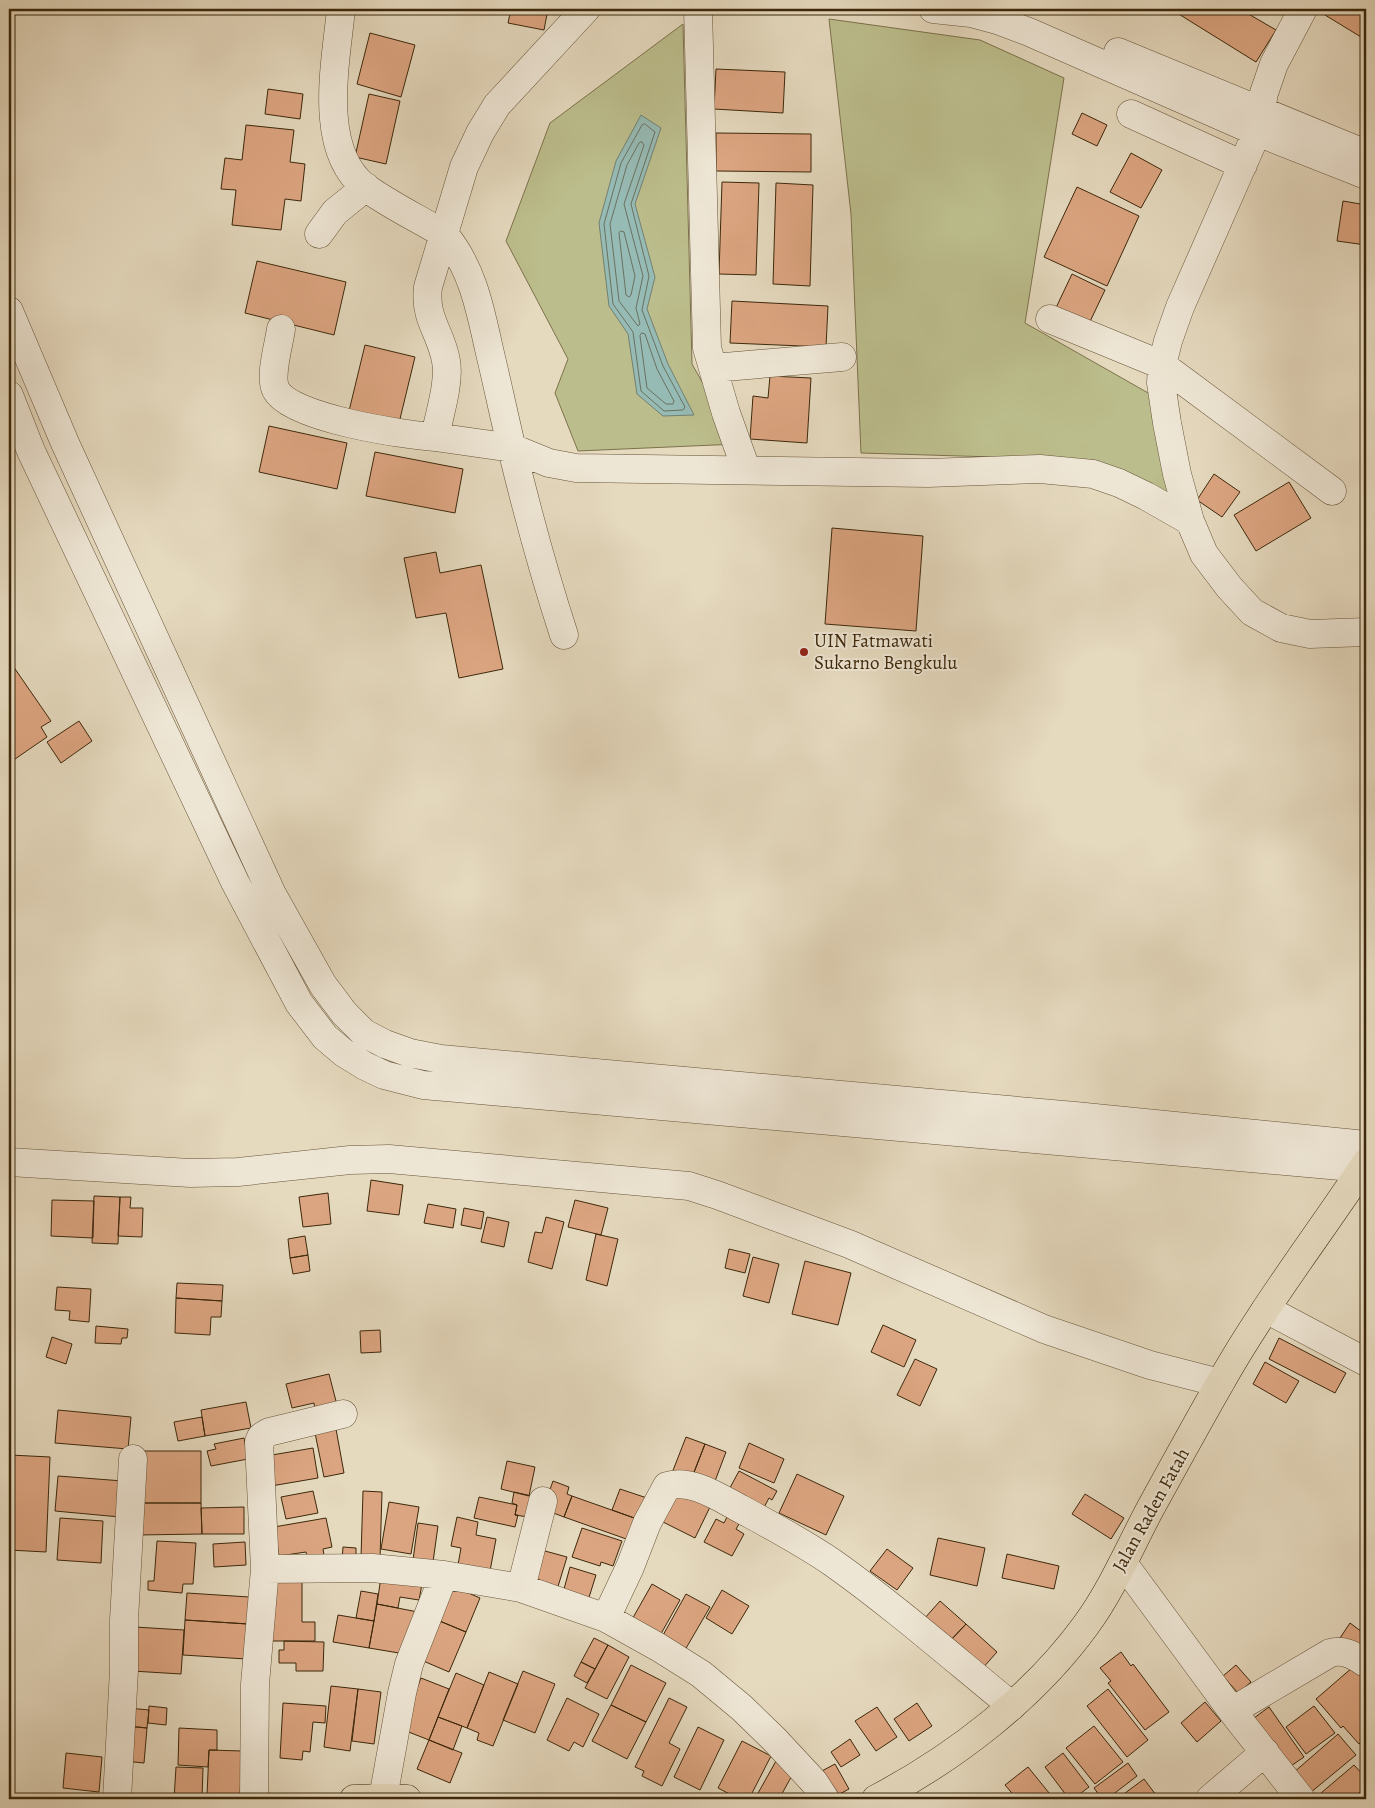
<svg xmlns="http://www.w3.org/2000/svg" width="1375" height="1808" viewBox="0 0 1375 1808" font-family="Alegreya,serif">
<rect width="100%" height="100%" fill="#e5d9be"/>
<filter id="stains"><feTurbulence type="fractalNoise" baseFrequency=".004" numOctaves="4"/><feColorMatrix values="0 0 0 0 .2 0 0 0 0 .09 0 0 0 0 .02 0 0 0 .5 -.17"/></filter>
<radialGradient id="worn" r=".72"><stop offset=".6" stop-color="#630" stop-opacity="0"/><stop offset="1" stop-color="#630" stop-opacity=".3"/></radialGradient>
<path fill="#bcbd8c" stroke="#7c724c" d="M829,19L980,40L1064,78L1025,323L1150,394L1170,496L1093,460L861,453L851,214Z
M683,24L692,364L737,444L578,451L555,393L568,359L506,241L550,123Z"/>
<path fill="#96bab4" stroke="#728070" d="M641,115L661,128L635,204L655,277L647,309L668,364L694,415L663,416L637,394L628,334L609,306L599,223L616,161Z"/>
<g fill="none" stroke-linecap="round" stroke-linejoin="round">
<path stroke="#6a7160" stroke-width="1" d="M645,124L655,132L631,204L649,276L642,310L663,366L685,407L683,410L664,411L641,391L633,332L613,304L604,224L621,163L642,125Z
M642,142L644,145L624,204L643,276L636,308L640,324L638,326L619,301L610,224L627,165L639,143Z
M621,231L624,232L635,276L631,295L629,297L626,295L619,233Z
M642,333L645,334L657,369L674,401L673,404H666L647,388L640,336Z"/>
</g>
<path fill="#dca581" stroke="#3d280b" d="M511,9H548L544,30L508,23Z
M1180,9H1240L1276,30L1256,62L1177,13Z
M1329,9H1366V40L1325,15Z
M370,33L415,45L401,97L357,84Z
M716,69L785,72L783,113L714,109Z
M268,89L303,94L300,119L265,114Z
M369,94L400,101L386,164L355,157Z
M1082,113L1107,125L1097,146L1072,134Z
M246,125L294,130L290,162L305,164L301,201L285,199L281,230L232,225L236,190L221,189L225,158L242,160Z
M716,133L811,134V172L716,171Z
M1131,153L1162,170L1141,208L1110,192Z
M722,182L759,183L756,275L719,274Z
M776,183L813,185L810,286L773,284Z
M1077,187L1139,216L1107,286L1044,257Z
M1343,201L1366,205V245L1337,241Z
M257,261L346,282L334,335L245,313Z
M1072,274L1105,290L1086,330L1053,314Z
M732,301L828,306L826,347L730,343Z
M365,345L415,357L399,423L349,411Z
M770,376L811,378L807,443L750,439L753,396L768,398Z
M269,426L347,443L337,489L259,472Z
M375,452L463,469L455,513L366,496Z
M1214,474L1240,492L1222,517L1197,500Z
M1289,482L1311,518L1256,551L1234,515Z
M832,528L923,536L916,631L825,624Z
M436,552L440,573L481,565L503,669L459,678L446,613L416,618L404,558Z
M13,666L51,721L41,727L47,737L15,759L9,749V669Z
M79,721L92,741L61,763L47,742Z
M371,1180L403,1185L399,1215L367,1211Z
M328,1193L331,1224L303,1227L299,1197Z
M94,1196L120,1197L118,1244L92,1243Z
M120,1197H131L130,1208H143L142,1237L118,1236Z
M52,1200L94,1201L93,1238L51,1236Z
M575,1200L608,1208L601,1235L568,1227Z
M428,1204L456,1209L453,1228L424,1223Z
M464,1208L484,1212L481,1229L461,1225Z
M487,1217L509,1222L504,1247L481,1242Z
M546,1217L564,1222L552,1269L528,1262L535,1232L542,1233Z
M596,1234L618,1239L607,1286L586,1280Z
M305,1236L308,1255L290,1258L288,1239Z
M729,1249L750,1254L745,1273L725,1268Z
M308,1255L310,1271L293,1274L290,1258Z
M753,1257L779,1264L769,1303L743,1296Z
M805,1261L851,1273L838,1325L792,1314Z
M177,1283L223,1285L222,1301L176,1298Z
M57,1287L91,1289L89,1322L69,1320L70,1311L55,1310Z
M176,1298L222,1301L221,1317H211L210,1335L175,1333Z
M883,1325L916,1340L904,1367L871,1352Z
M96,1326L128,1329L127,1338H122L121,1344L95,1343Z
M380,1330L381,1352L361,1353L360,1331Z
M52,1337L72,1344L66,1364L46,1357Z
M1279,1338L1346,1373L1335,1393L1269,1359Z
M915,1359L937,1369L920,1406L897,1395Z
M1265,1362L1299,1381L1286,1403L1253,1384Z
M329,1374L337,1405L315,1411L314,1403L292,1408L286,1384Z
M246,1402L251,1428L205,1436L201,1410Z
M58,1410L131,1417L128,1449L55,1443Z
M202,1417L205,1436L178,1441L174,1422Z
M336,1429L344,1473L324,1477L315,1433Z
M686,1437L705,1444L691,1480L672,1473Z
M244,1438L248,1459L211,1466L207,1451L216,1449L214,1444Z
M749,1443L784,1459L774,1483L739,1468Z
M705,1444L726,1452L712,1489L691,1480Z
M313,1448L318,1478L271,1486L266,1456Z
M136,1451H201V1503H137Z
M10,1455L50,1457L46,1552L9,1550Z
M507,1461L535,1467L529,1496L501,1489Z
M739,1471L777,1491L772,1500L769,1498L760,1515L725,1497Z
M797,1474L844,1496L826,1535L779,1513Z
M58,1476L123,1481L120,1517L55,1511Z
M553,1481L569,1487L567,1494L572,1496L564,1517L543,1509Z
M620,1489L653,1500L645,1522L612,1510Z
M674,1489L710,1507L695,1538L659,1520Z
M313,1491L318,1513L286,1519L281,1497Z
M363,1491L382,1492L380,1559L361,1558Z
M514,1492L532,1496L528,1517L515,1515L517,1505L512,1503Z
M1085,1494L1124,1518L1111,1539L1072,1514Z
M572,1496L640,1520L632,1541L564,1517Z
M479,1497L517,1505L515,1515H518L515,1527L474,1518Z
M389,1502L419,1507L411,1554L381,1549Z
M137,1503H201L202,1534L137,1535Z
M244,1507V1534H202L201,1508Z
M457,1517L478,1522L476,1535L496,1539L490,1571L458,1565L461,1548L451,1546Z
M727,1517L739,1524L736,1529L744,1534L732,1556L704,1542L716,1519L724,1523Z
M60,1518L103,1521L101,1563L57,1560Z
M326,1518L332,1547L323,1549L324,1555L307,1557L306,1552L279,1556L274,1527Z
M418,1523L438,1526L433,1562L413,1560Z
M582,1528L622,1541L613,1566L601,1562L600,1566L572,1557Z
M938,1538L985,1548L977,1586L930,1575Z
M157,1541L196,1543L193,1584H183L182,1593L148,1590V1581H154Z
M245,1542L246,1565L214,1567L213,1544Z
M343,1547L356,1548V1561H342Z
M534,1548L567,1557L556,1593L524,1583Z
M887,1549L913,1568L897,1590L870,1571Z
M1007,1554L1059,1566L1054,1589L1002,1578Z
M570,1567L596,1575L586,1607L561,1600Z
M381,1577L422,1584L419,1600L400,1597L398,1608L377,1604Z
M269,1582H302V1622H315V1641H268Z
M445,1583L480,1598L466,1632L430,1617Z
M652,1584L680,1600L658,1639L630,1623Z
M722,1590L749,1606L732,1634L706,1618Z
M361,1591L378,1594L374,1621L356,1618Z
M187,1593L249,1597L248,1624L185,1620Z
M686,1594L710,1607L685,1650L662,1637Z
M940,1601L966,1624L949,1642L924,1619Z
M377,1604L418,1612L411,1655L369,1648Z
M338,1615L374,1621L369,1648L333,1642Z
M430,1617L466,1632L449,1672L414,1657Z
M185,1620L248,1624L246,1659L183,1655Z
M1350,1623L1366,1635V1637L1357,1650L1340,1638Z
M966,1624L997,1652L981,1670L949,1642Z
M135,1627L184,1630L181,1674L132,1671Z
M594,1638L608,1645L595,1669L581,1662Z
M284,1641L324,1642L323,1671H296V1663H279V1650H284Z
M608,1645L629,1657L607,1699L585,1688Z
M1121,1652L1131,1666L1133,1664L1169,1712L1145,1730L1108,1683L1111,1681L1100,1668Z
M581,1662L595,1669L587,1683L574,1676Z
M631,1665L666,1683L646,1722L611,1705Z
M1236,1665L1251,1682L1238,1693L1223,1676Z
M1353,1667L1366,1683V1738L1359,1744L1343,1726L1341,1728L1316,1699Z
M523,1671L555,1684L535,1733L503,1720Z
M489,1672L518,1684L493,1746L477,1740L479,1733L467,1728Z
M456,1673L484,1685L467,1728L438,1717Z
M421,1678L449,1689L429,1740L401,1729Z
M331,1686L358,1689L350,1751L324,1747Z
M358,1689L381,1692L374,1744L352,1741Z
M1108,1689L1148,1740L1127,1757L1087,1706Z
M567,1698L599,1714L583,1747L574,1742L569,1751L547,1740Z
M669,1698L687,1707L669,1743L680,1749L662,1786L642,1776L644,1771L635,1767Z
M1205,1702L1221,1721L1197,1742L1181,1723Z
M283,1703L326,1706L325,1723L313,1722L310,1752L303,1751L302,1760L280,1758Z
M917,1703L932,1726L909,1741L894,1719Z
M611,1705L646,1722L627,1759L592,1741Z
M149,1706L167,1708L166,1725L148,1723Z
M1314,1706L1335,1733L1306,1754L1286,1727Z
M877,1707L897,1737L876,1751L855,1721Z
M1269,1707L1304,1757L1285,1770L1250,1721Z
M128,1708L149,1710L147,1728L127,1726Z
M438,1717L462,1726L453,1750L429,1740Z
M127,1726L147,1728L144,1763L124,1761Z
M1094,1726L1123,1762L1095,1784L1066,1748Z
M698,1727L724,1740L700,1790L674,1777Z
M179,1728L217,1730V1750H209L208,1767L178,1765Z
M1338,1734L1356,1755L1310,1793L1293,1773Z
M850,1739L860,1755L841,1767L831,1752Z
M429,1740L462,1753L450,1783L417,1769Z
M742,1741L771,1756L749,1799H739L718,1788Z
M209,1750L242,1751L240,1798L207,1796Z
M66,1753L102,1757L99,1792L63,1788Z
M1063,1753L1089,1787L1073,1799H1069L1045,1767Z
M776,1761L794,1772L779,1799H764L757,1795Z
M1128,1763L1137,1776L1107,1799H1102L1094,1788Z
M835,1764L849,1789L834,1797L820,1772Z
M1354,1765L1366,1778V1787L1352,1799H1314Z
M176,1767L203,1768L202,1799H174Z
M1028,1767L1054,1799H1017L1005,1785Z
M1144,1779L1159,1799H1117Z"/>
<g fill="none" stroke-linecap="round" stroke-linejoin="round">
<g stroke="#675438" stroke-width="29">
<path id="minor" d="M341,9C336,62 317,149 365,187C388,204 419,219 444,234C472,267 480,308 489,349C497,382 504,416 512,449C527,511 544,574 564,635
M698,9L707,348L726,413L746,469
M933,9L971,13L997,20L1029,32L1257,132L1366,175
M1118,52L1366,154
M1131,114L1243,165
M319,234L335,212L366,187
M9,311L65,443L272,894L323,985L344,1013L364,1033L385,1044L410,1053L441,1059L1075,1116L1366,1145
M1050,319L1162,365L1332,491
M281,329C279,344 269,377 276,390C290,418 404,435 435,437C439,415 450,383 446,361C441,332 424,319 428,287L464,167L480,133L497,105L586,9
M713,368L842,357
M9,395L31,451L235,882L299,1003L325,1037L344,1053L365,1066L384,1075L423,1085L1363,1168
M435,437L512,448L549,463L576,468L928,473L1040,469L1093,474L1119,483L1146,496L1190,521L1204,554L1229,587L1252,612L1281,628L1310,634L1366,632
M1190,521L1177,474L1167,423L1161,383L1162,365L1168,341L1180,307L1257,132L1264,93L1274,64L1303,9
M9,1162L190,1173L238,1172L350,1160L389,1159L689,1186L717,1195L849,1244L1044,1329L1150,1365L1220,1383
M1266,1309L1366,1362
M1123,1563L1232,1711L1301,1799
M265,1569L372,1568L444,1575L521,1588L543,1501
M521,1588L606,1618L658,1647L701,1674L742,1708L774,1739L814,1782L825,1799
M606,1618L630,1567L647,1523L667,1486C691,1478 720,1498 741,1509C772,1526 804,1543 833,1563C895,1607 953,1658 1012,1706
M1232,1711L1330,1653C1345,1649 1354,1656 1366,1663
M383,1798L402,1693L409,1664L444,1575
M117,1799L124,1670V1620L133,1459
M254,1799L255,1684L265,1569L259,1442L261,1437L269,1432L343,1414
M1210,1799L1265,1752"/>
</g>
<g stroke="#3d280b" stroke-width="29">
<path id="highway" d="M354,1799L383,1798L407,1799
M876,1799C954,1758 1033,1698 1086,1625C1111,1591 1129,1549 1149,1511C1172,1469 1195,1427 1219,1385C1262,1308 1317,1237 1366,1163"/>
</g>
<use href="#minor" stroke="#eee6d5" stroke-width="28"/>
<use href="#highway" stroke="#e5d9be" stroke-width="28"/>
</g>
<circle fill="#8f2418" stroke="#eee6d5" stroke-width="2" cx="804" cy="652" r="5"/>
<g text-anchor="middle" dominant-baseline="central" stroke-width="4" stroke-linejoin="round" paint-order="stroke">
<g font-size="19" fill="#3d280b" stroke="#eee6d5" text-anchor="start">
<text x="814" y="641">UIN Fatmawati<tspan x="814" dy="22">Sukarno Bengkulu</tspan></text>
</g>
<g font-size="19" fill="#3d280b" stroke="#eee6d5">
<text transform="translate(1151 1510) rotate(-61)">Jalan Raden Fatah</text>
</g>
</g>
<rect width="1375" height="1808" fill="none" stroke="#e5d9be" stroke-width="30"/>
<rect x="10" y="10" width="1355" height="1788" fill="none" stroke="#3d280b" stroke-width="2.5"/>
<rect x="15" y="15" width="1345" height="1778" fill="none" stroke="#3d280b"/>
<rect width="100%" height="100%" filter="url(#stains)"/>
<rect width="100%" height="100%" fill="url(#worn)"/>
</svg>
